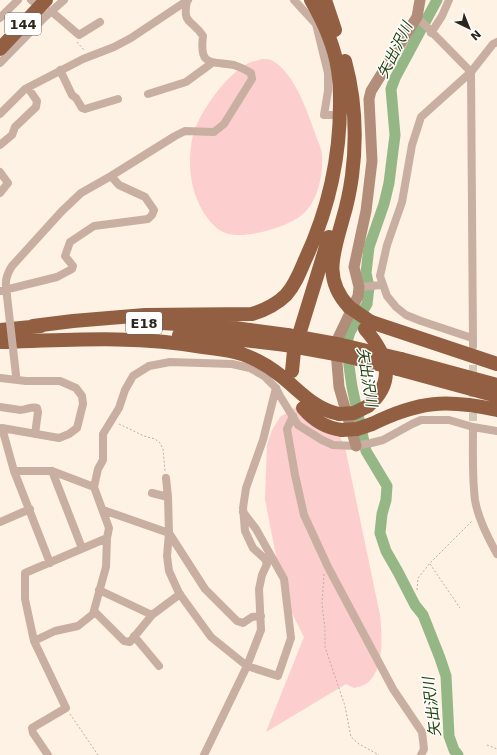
<svg xmlns="http://www.w3.org/2000/svg" width="497" height="755" viewBox="0 0 497 755" font-family="'DejaVu Sans','Noto Sans JP',sans-serif">
<rect width="100%" height="100%" fill="#fdf2e3"/>
<path fill="#fccecd" d="M262,59C265,59 270,59 273,61C295,74 308,113 316,136C318,142 322,149 322,156C323,175 318,201 303,214C291,224 276,228 262,232C248,235 230,238 218,229C193,208 186,171 192,140C196,116 224,78 245,65C249,62 256,61 262,59Z
M296,407L307,420L339,435L345,447L380,615C382,635 385,671 366,684C363,686 357,687 354,688L346,684L266,732L304,637L287,603L276,556L265,499L267,445L272,430L280,417Z"/>
<g fill="none" stroke-linecap="round" stroke-linejoin="round">
<path stroke="#95b785" stroke-width="11" d="M437,0L395,78L391,89L395,135L389,183L384,204L369,247L366,273L369,287L367,304L350,332L347,342L349,366L352,387L366,451L387,486L386,500L382,514L380,533L386,551L398,572L415,605L423,615L440,658L446,676L449,736L454,750L458,755"/>
<path stroke="#d3c9bb" stroke-width="8" stroke-dasharray="8 4" stroke-linecap="butt" d="M473,353V427"/>
<path stroke="#bbb1a4" stroke-width="1" stroke-dasharray="2 2" stroke-linecap="butt" d="M77,42L84,50
M119,424L144,436L155,439L160,443L163,449L165,471
M430,564L460,608
M324,574L322,604L325,629V647L345,706L351,737L359,744L379,755
M417,590L418,578L430,563L473,520
M70,714L98,755
M487,745L497,749"/>
<path stroke="#c8afa1" stroke-width="8" d="M31,0L32,1
M294,0L316,24L328,73V91L324,115H333
M51,11L79,35L100,22
M417,17L471,72L473,346
M0,18L18,0
M431,33L442,16L449,0
M0,63L45,17L64,0
M60,70L72,95L76,98L82,108L85,109L118,99
M148,94L186,82L212,63
M0,114L25,89L83,59L114,47L131,38L188,0
M0,145L12,135L15,127L36,107L37,101L28,88
M0,172L8,183L0,193
M359,287L382,285
M0,291L57,277L72,269L73,266L65,256L70,242L94,226L148,219L152,215L154,210L145,197L119,185L111,176
M7,296C5,283 5,277 12,266L62,211L81,193L111,176L175,136L185,131L214,132L224,124L252,79L251,73C246,70 240,67 234,65C211,61 199,67 203,36C192,19 182,25 187,1
M472,338L421,321L406,315L396,307L387,296L380,276L387,245L402,202L412,145L421,117L471,72L493,44L497,42
M0,378L26,381H60L76,388L82,396L83,404L77,428L69,434L59,438L2,428
M0,407C7,408 14,409 20,410C26,410 32,406 37,408L38,412L35,434
M293,416L287,429L295,475L304,515L328,567L393,689L422,732L424,749L421,755
M473,427C473,451 472,476 475,500C478,519 488,538 497,554
M2,428L14,471L50,563
M14,471H52L94,487
M52,471L82,548
M166,478L168,497
M103,510L169,533L168,497L152,493
M243,512L256,529L284,579L291,638L278,676L247,666L211,637L179,593L169,571L167,556L169,533L205,589L237,621L243,623L252,617L261,616
M0,522L30,509
M99,590L152,615L180,594
M94,611L124,641L130,642L152,615
M134,636L159,666
M34,641L55,631L78,626L93,614L106,567L107,538L109,528L94,487L98,469L103,460V434L119,408L125,390L133,376L149,366L170,362L232,364L250,368L264,376L276,388L280,396L298,425L322,440L333,445L356,446L371,443L383,440L412,424L421,420H449L473,427L497,431
M48,755L33,733L32,728L66,708L34,641L25,599V573L107,538
M204,755L247,666L261,630L259,589L262,575L267,564L265,559L253,548L245,531L243,508L246,488L263,440L276,388"/>
<path stroke="#b28d79" stroke-width="11" d="M356,446L339,387L336,351L338,338L358,296L359,287L354,267L366,211L372,161L369,99L371,91L417,17L420,0"/>
<path stroke="#925f43" stroke-width="14" d="M325,0L335,30
M0,49L46,0
M345,61C355,98 357,138 352,176C350,190 347,205 343,218C334,252 322,278 349,307
M371,322L497,364
M162,323L227,327L287,335
M33,326L73,321L145,315L252,314C265,310 276,305 286,295C295,285 300,272 305,260C328,211 340,158 340,104C340,93 340,81 338,70C334,45 324,22 311,0
M365,329C387,354 397,381 368,406
M0,330L41,326
M179,335L226,338L286,345
M0,342C69,340 135,335 203,347C216,349 229,350 242,354C256,359 270,367 281,376C300,391 314,409 339,414
M401,359L497,385
M398,369L497,396
M292,371L294,351L329,237
M303,408C314,421 326,428 342,430
M372,424C419,401 446,399 497,410"/>
<path stroke="#c8afa1" stroke-width="8" d="M7,296L16,375"/>
<path stroke="#925f43" stroke-width="14" d="M349,307L371,322
M287,335L342,345L401,359
M286,345L341,355L398,369
M339,414L354,413L368,406
M342,430L357,429L372,424"/>
</g>
<g text-anchor="middle" dominant-baseline="central" stroke-width="3" stroke-linejoin="round" paint-order="stroke">
<g fill="#fff" stroke="#6b665f" stroke-width="1">
<rect x="5" y="13" width="36" height="22" rx="3"/>
<rect x="126" y="312" width="36" height="22" rx="3"/>
</g>
<g font-size="13" font-weight="bold" fill="#2b251b">
<text x="23" y="24">144</text>
<text x="144" y="323">E18</text>
</g>
<g font-size="15" font-style="italic" fill="#254612" stroke="#fff">
<text transform="translate(395 50) rotate(-64)">矢出沢川</text>
<text transform="translate(367 377) rotate(81)">矢出沢川</text>
<text transform="translate(432 707) rotate(-97)">矢出沢川</text>
</g>
</g>
<g transform="translate(469 28) rotate(137)" stroke="#ffffff" stroke-width="3" paint-order="stroke">
<path d="M0-3L7 15L0 10L-7 15Z" fill="#2b251b"/>
<text y="-6" font-size="11" font-weight="bold" text-anchor="middle" fill="#2b251b">N</text>
</g>
</svg>
